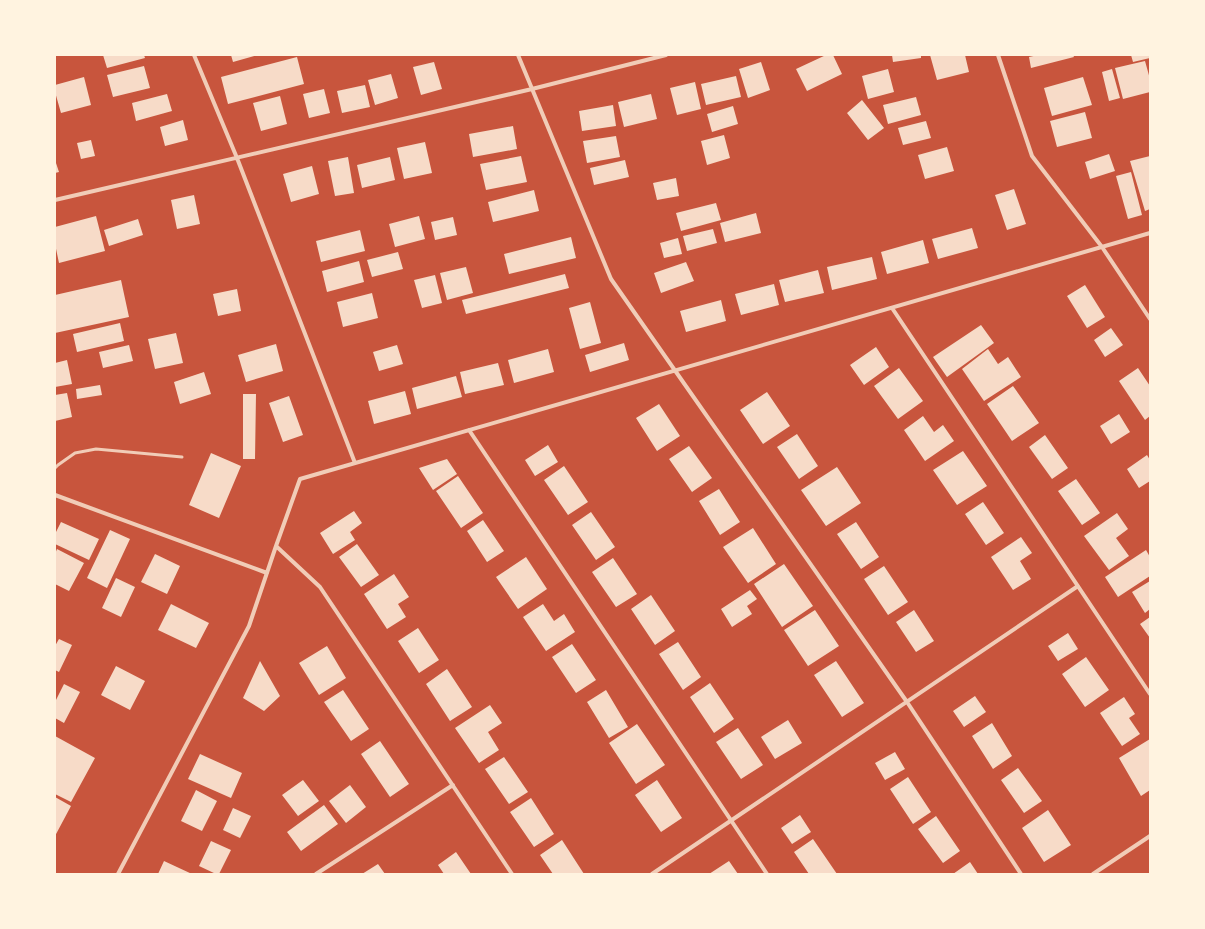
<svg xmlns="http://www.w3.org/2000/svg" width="1205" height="929" viewBox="0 0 1205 929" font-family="'Work Sans',sans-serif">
<rect width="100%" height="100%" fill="#c8553d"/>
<path fill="#f7dbc8" d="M103,55H144L145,58L107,68Z
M231,55H258L233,62Z
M826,55H833L842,74L807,91L796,69Z
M892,55H921V58L893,62Z
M930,55H965L969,72L937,80Z
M1038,55H1073L1074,57L1031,68L1029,57Z
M1131,55H1150V58L1133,62Z
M297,57L304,84L228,104L221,77Z
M1145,61L1150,79V92L1123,99L1115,68Z
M434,62L442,89L421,95L413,67Z
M761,62L770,90L748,98L739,69Z
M144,66L150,88L113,97L107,75Z
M888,69L894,92L868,99L862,76Z
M1112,69L1120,98L1109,101L1102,72Z
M391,74L398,98L375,105L368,80Z
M736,76L741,97L706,105L701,84Z
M84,77L91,105L61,113L55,92V85Z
M1083,77L1092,105L1052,116L1044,88Z
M695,82L701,109L677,115L670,88Z
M365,85L370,107L342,113L337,91Z
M324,89L330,113L309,118L303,94Z
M167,94L172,111L136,121L132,103Z
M651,94L657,119L624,127L618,102Z
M280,96L287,124L261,131L253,103Z
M916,97L921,115L888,124L883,105Z
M862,100L884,128L868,140L847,113Z
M613,105L616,126L582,131L579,111Z
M733,106L738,124L712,132L707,114Z
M1085,112L1092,138L1057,147L1050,121Z
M183,120L188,140L165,146L160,127Z
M926,121L931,138L903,145L898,128Z
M513,126L517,149L473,157L469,134Z
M724,135L730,158L707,165L701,141Z
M616,136L620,157L587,163L583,141Z
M91,140L95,156L81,159L77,143Z
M425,142L432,173L404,179L397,148Z
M947,147L954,171L925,179L918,155Z
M1109,154L1115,171L1090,179L1085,162Z
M521,156L527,182L486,190L480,164Z
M1150,156V209L1145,211L1130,161Z
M348,157L354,193L335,196L328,161Z
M390,157L395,180L362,188L357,165Z
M55,160L59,172L55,173Z
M625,160L629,177L594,185L590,168Z
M312,166L319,194L291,202L283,174Z
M1131,172L1142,215L1128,219L1116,176Z
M676,178L679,196L657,200L653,183Z
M1014,189L1026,224L1007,230L995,195Z
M534,190L539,211L493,222L488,202Z
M194,195L200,224L177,229L171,200Z
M716,203L721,220L681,231L676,213Z
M756,213L761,233L725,242L720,223Z
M96,216L105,251L59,263L55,244V227Z
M419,216L425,239L395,247L389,224Z
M453,217L457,235L435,240L431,222Z
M138,219L143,235L109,246L104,230Z
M972,228L978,248L938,259L932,239Z
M713,229L717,243L687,251L683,236Z
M360,230L365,251L321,262L316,241Z
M571,237L576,258L509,274L504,254Z
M678,238L682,254L664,258L660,243Z
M923,240L929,263L887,274L881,252Z
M398,252L403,269L372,277L367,260Z
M872,257L877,279L832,290L827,267Z
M359,261L364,282L327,292L322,271Z
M686,262L694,281L661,293L654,273Z
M466,267L473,293L447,300L440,273Z
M818,270L824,293L785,302L779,280Z
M565,274L569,288L466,314L462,300Z
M435,275L442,303L422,308L414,280Z
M121,280L129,317L55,333V295Z
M774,284L779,305L741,315L735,294Z
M1085,285L1105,317L1087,328L1067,296Z
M237,289L241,311L218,316L213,294Z
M372,293L378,318L343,327L337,302Z
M721,300L726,321L686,332L680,311Z
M590,302L601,343L580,349L569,308Z
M120,323L124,341L77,352L73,334Z
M981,325L994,343L947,377L933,357Z
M1111,328L1123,345L1105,357L1094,340Z
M176,333L183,363L155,369L148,339Z
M624,343L629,360L590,372L585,355Z
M276,344L283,371L246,382L238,355Z
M129,345L133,361L103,368L99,352Z
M397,345L403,364L379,371L373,352Z
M876,347L889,367L864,385L850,365Z
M548,349L554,372L514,383L508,360Z
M988,349L998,364L1008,357L1021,377L984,401L962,369Z
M67,360L72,384L55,387V363Z
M498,363L504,385L465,394L460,372Z
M899,368L923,401L898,419L874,386Z
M1138,368L1150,386V416L1145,420L1119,381Z
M204,372L211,394L180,404L174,382Z
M456,376L462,397L417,409L412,388Z
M100,385L102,395L77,399L76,389Z
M1013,386L1039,423L1012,441L987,404Z
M405,391L411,414L374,424L368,401Z
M767,392L790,426L763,444L740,410Z
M67,393L72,417L55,421V395Z
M243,394H256L255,459H243Z
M289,396L303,435L283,442L269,403Z
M659,404L680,436L657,451L636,418Z
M1119,414L1130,432L1111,444L1100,426Z
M923,416L934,432L943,425L954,441L925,461L904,430Z
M797,434L818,466L799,479L777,447Z
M1045,435L1068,468L1052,479L1029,447Z
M548,445L558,462L535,476L525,460Z
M689,446L712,478L692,492L669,459Z
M963,451L987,486L957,505L933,470Z
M211,453L241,466L219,518L189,505Z
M1147,455L1150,460V481L1139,488L1127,469Z
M447,459L457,474L433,490L419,468Z
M564,466L588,502L568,515L544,480Z
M837,467L861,503L826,526L801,490Z
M458,476L483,513L461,528L436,491Z
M1076,479L1100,513L1082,525L1058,491Z
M719,489L740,522L720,535L699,501Z
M983,502L1004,533L986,545L965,514Z
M354,511L362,523L350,532L355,540L333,554L320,533Z
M591,512L615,547L596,560L572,525Z
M1117,513L1128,529L1116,538L1129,556L1109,570L1084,536Z
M483,520L504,551L487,562L467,531Z
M61,522L99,539L89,560L55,544V534Z
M856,522L879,557L861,569L837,534Z
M753,528L776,564L748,583L723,547Z
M110,530L130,539L107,588L87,578Z
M1021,537L1032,553L1020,561L1031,579L1013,590L991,557Z
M357,544L379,575L361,587L339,557Z
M57,549L84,563L69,591L55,584V554Z
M1146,550L1150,557V576L1118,597L1105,577Z
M155,554L180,566L167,594L141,582Z
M526,557L547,589L518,609L496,577Z
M613,558L637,594L616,607L592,572Z
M784,564L813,606L782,627L754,584Z
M884,566L908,602L888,615L864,579Z
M394,574L409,597L398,604L406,617L387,629L364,594Z
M116,578L135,587L121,617L102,608Z
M1150,581V609L1145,613L1132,592Z
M750,590L757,599L747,606L752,614L732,627L721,609Z
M651,595L675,631L655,645L631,609Z
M171,604L209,623L196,648L158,630Z
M543,604L554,621L564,614L575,632L546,651L523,617Z
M815,610L839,646L808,666L784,630Z
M914,610L934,641L916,652L896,622Z
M1150,617V638L1140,624Z
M418,628L439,660L419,673L398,641Z
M1068,633L1078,649L1058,661L1048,646Z
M59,639L72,645L59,672L55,670V646Z
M678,642L701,677L683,690L659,654Z
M572,644L596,680L576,693L552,657Z
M327,646L346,678L319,695L299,663Z
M1086,657L1109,690L1085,707L1062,674Z
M260,661L280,696L264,711L243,698Z
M836,661L864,703L842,717L814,675Z
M116,666L145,681L130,710L101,695Z
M447,669L472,707L450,721L426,684Z
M710,683L734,719L714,733L690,697Z
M64,684L80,692L64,723L55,718V702Z
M343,690L369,729L351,741L324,702Z
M606,690L628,727L609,738L587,702Z
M975,696L986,712L964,727L953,711Z
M1124,697L1135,714L1129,718L1140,734L1122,746L1100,713Z
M490,705L502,723L488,732L499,750L479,763L455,728Z
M788,720L802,743L775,759L761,737Z
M992,723L1012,756L993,769L972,736Z
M637,724L665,765L636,784L609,743Z
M738,728L763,765L741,779L716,742Z
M55,736L95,758L71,802L55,794Z
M1150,739V790L1141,796L1119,758Z
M380,741L409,784L390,797L361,754Z
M895,752L905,769L885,780L875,763Z
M200,754L242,773L231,798L188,779Z
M504,757L528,792L509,804L485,769Z
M1018,768L1042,801L1024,813L1001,780Z
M908,777L931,812L913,824L890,789Z
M303,780L319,801L298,816L282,795Z
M657,780L682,818L661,832L635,795Z
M350,785L366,807L346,823L329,801Z
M196,790L217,801L202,831L181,821Z
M55,797L71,806L55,836Z
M531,798L554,834L534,847L510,812Z
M324,805L338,824L301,851L287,832Z
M233,808L251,816L240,838L223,830Z
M1048,810L1071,845L1044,862L1022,828Z
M800,815L811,832L792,844L781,828Z
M936,816L960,851L943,863L918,829Z
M813,839L837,874H809L794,852Z
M562,840L584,874H553L540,855Z
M211,841L231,850L219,874H216L199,866Z
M456,852L471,874H444L438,865Z
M164,861L192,874H158Z
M729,861L738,874H709Z
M970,862L978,874H953Z
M378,864L385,874H362Z"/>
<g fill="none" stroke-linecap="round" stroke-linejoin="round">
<path stroke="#f1ccb7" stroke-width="3" d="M55,468L58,465L75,453L96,449L182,457"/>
<path stroke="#f1ccb7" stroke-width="4" d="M194,55L237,158L355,463
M518,55L611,279L907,702L1021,874
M998,55L1032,156L1102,247L1150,319
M55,200L532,89L666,55
M892,308L1150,694
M469,430L767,874
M55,495L267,573
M118,874L249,626L276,546
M316,874L453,785
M512,874L320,587L276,546L300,479L1150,233
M652,874L1078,586
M1093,874L1150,836"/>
</g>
<rect width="1205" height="929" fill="none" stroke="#fff3e0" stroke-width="112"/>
</svg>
